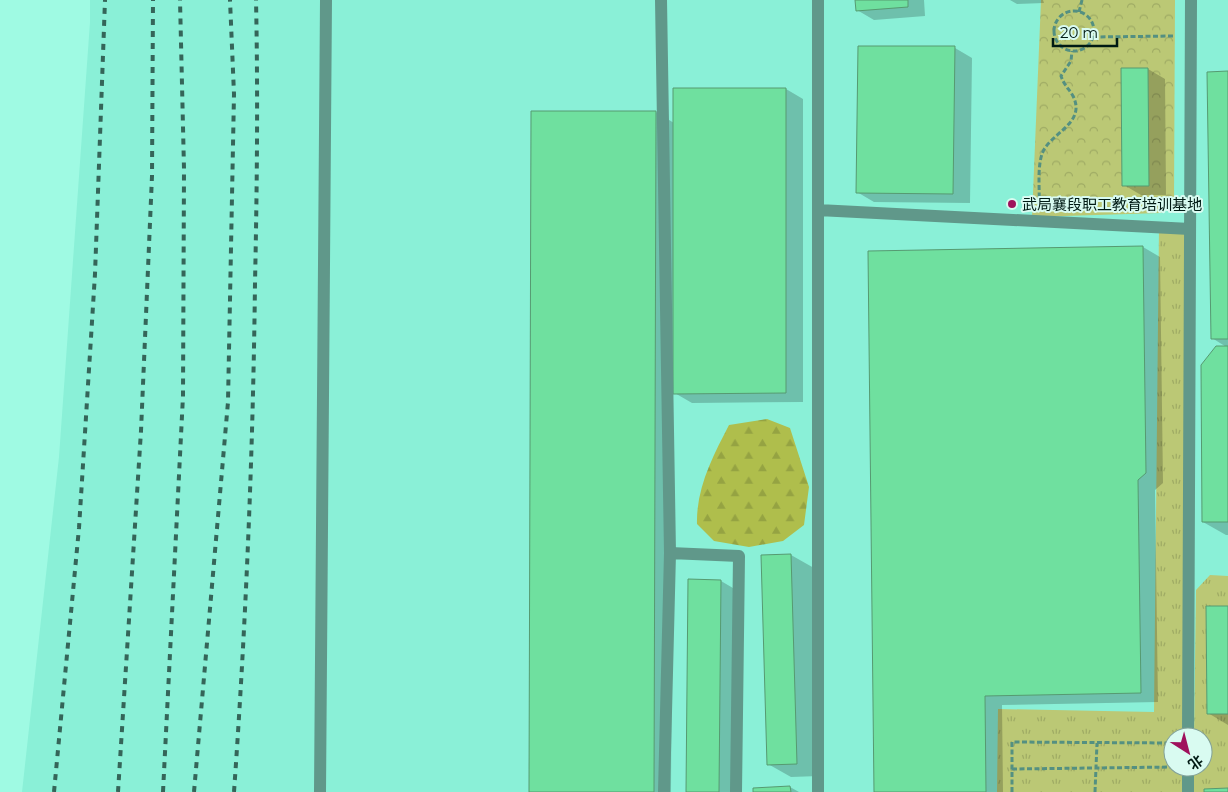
<svg xmlns="http://www.w3.org/2000/svg" width="1228" height="792" viewBox="0 0 1228 792" font-family="Montserrat,'Noto Sans SC',sans-serif">
<defs>
<pattern id="grass-tufts" width="24" height="20" patternUnits="userSpaceOnUse" patternTransform="scale(1.25)"><rect width="24" height="20" fill="#bbc875"/><path d="M3 7l-1-3M5 7V3M7 7l1-3M15 17l-1-3M17 17v-4M19 17l1-3" fill="none" stroke="#9fab64"/></pattern>
<pattern id="forest-firs" width="22" height="20" patternUnits="userSpaceOnUse" patternTransform="scale(1.25)"><rect width="22" height="20" fill="#afbe4c"/><path d="M5 1l3.5 6h-7zM16 11l3.5 6h-7z" fill="#95a342"/></pattern>
<pattern id="park-crowns" width="20" height="18" patternUnits="userSpaceOnUse" patternTransform="scale(1.25)"><rect width="20" height="18" fill="#bbc875"/><path d="M2 6a3 3 0 1 1 6 0M12 15a3 3 0 1 1 6 0" fill="none" stroke="#9fab64"/></pattern>
</defs>
<rect width="100%" height="100%" fill="#9ffae3"/>
<path fill="#8af0d7" fill-rule="evenodd" d="M90,0H1228V792H22L59,457L90,22ZM1173,737H1203V767H1173Z"/>
<path fill="url(#grass-tufts)" d="M1159,227L1190,229L1188,737H1173V767H1188V792H997L998,709L1154,712Z
M1210,575L1228,576V792H1194V767H1203V737H1194L1196,590Z"/>
<path fill="url(#forest-firs)" d="M767,419L790,428L809,487L804,525L783,541L749,547L714,541L697,524C696,488 713,456 729,425Z"/>
<path fill="url(#park-crowns)" d="M1041,0H1175L1174,202L1161,213L1032,217Z"/>
<path fill="#0003" d="M856,0H924L925,16L874,20L857,10Z
M1010,0H1043L1044,3L1017,4Z
M955,48L972,58L970,203L874,202L857,192Z
M1148,69L1165,79L1166,195H1141L1124,185Z
M1228,73V535H1226L1203,522L1228,348L1212,338Z
M786,89L803,99V402L692,403L673,392L671,792H531L533,112H656L674,123Z
M1143,247L1160,257L1163,483L1155,490L1158,702L1002,705L1003,792H876Z
M791,555L814,568L819,776L791,777L768,764L763,556Z
M689,580L721,581L738,591L736,792H687Z
M1228,607V725L1208,713Z
M790,787L799,792H755Z"/>
<path fill="#6fe09f" stroke="#569a71" d="M855,0H908V7L856,11Z
M858,46H955L953,194L856,193Z
M1121,68H1148L1149,186H1122Z
M1228,71V339H1211L1207,72Z
M673,88H786V393L673,394Z
M531,111H656L654,792H529Z
M1143,246L1146,473L1138,480L1141,693L985,696L986,792H874L868,251Z
M1216,346H1228V522H1202L1201,365Z
M791,554L797,764L767,765L761,555Z
M688,579L721,580L719,792H686Z
M1206,606H1228V714H1207Z
M790,786L791,792H753V788Z
M1228,788V792H1204V789Z"/>
<g fill="none" stroke-linecap="round" stroke-linejoin="round">
<path stroke="#549081" stroke-width="3" stroke-dasharray="5 2.5" stroke-linecap="butt" d="M1054 31a20 20 0 1 1 40 0a20 20 0 1 1-40 0Z
M1079,12L1082,0
M1093,37L1175,36
M1039,205C1040,190 1037,169 1042,154C1049,133 1087,124 1073,96C1069,89 1064,85 1061,76L1071,61L1072,51
M1012,769L1173,767
M1012,792V742L1172,743
M1095,792L1097,743"/>
<path stroke="#60988a" stroke-width="12" d="M661,0L670,553
M818,210L1190,229
M1188,737L1191,0
M320,792L326,0
M664,792L670,553L739,556L736,792
M818,792V0
M1188,792V767"/>
<path stroke="#356559" stroke-width="4" stroke-dasharray="6 6" stroke-linecap="butt" d="M54,792L79,528L95,274L105,0
M118,792L141,431L152,176L153,0
M163,792L183,396L184,169L180,0
M194,792L228,402L234,94L230,0
M234,792C246,622 253,453 255,283C257,188 258,94 256,0"/>
</g>
<circle fill="#9f115c" stroke="#d9fbf1" stroke-width="2" cx="1012" cy="204" r="5"/>
<g text-anchor="middle" dominant-baseline="central" stroke-width="4" stroke-linejoin="round" paint-order="stroke">
<g font-size="15" fill="#001a14" stroke="#d9fbf1" text-anchor="start">
<text x="1022" y="204">武局襄段职工教育培训基地</text>
</g>
</g>
<g transform="translate(1188 752) rotate(144)"><circle r="24" fill="#d9fbf1" stroke="#82a199"/>
<path d="M0-4L9 19L0 12L-9 19Z" fill="#9f115c"/>
<text y="-8" font-size="14" font-weight="bold" text-anchor="middle" fill="#001a14">北</text>
</g>
<path d="M1053 38v8h64v-8" fill="none" stroke="#001a14" stroke-width="2.5"/>
<text x="1060" y="38" font-size="15" fill="#001a14" stroke="#d9fbf1" stroke-width="4" paint-order="stroke">20 m</text>
</svg>
